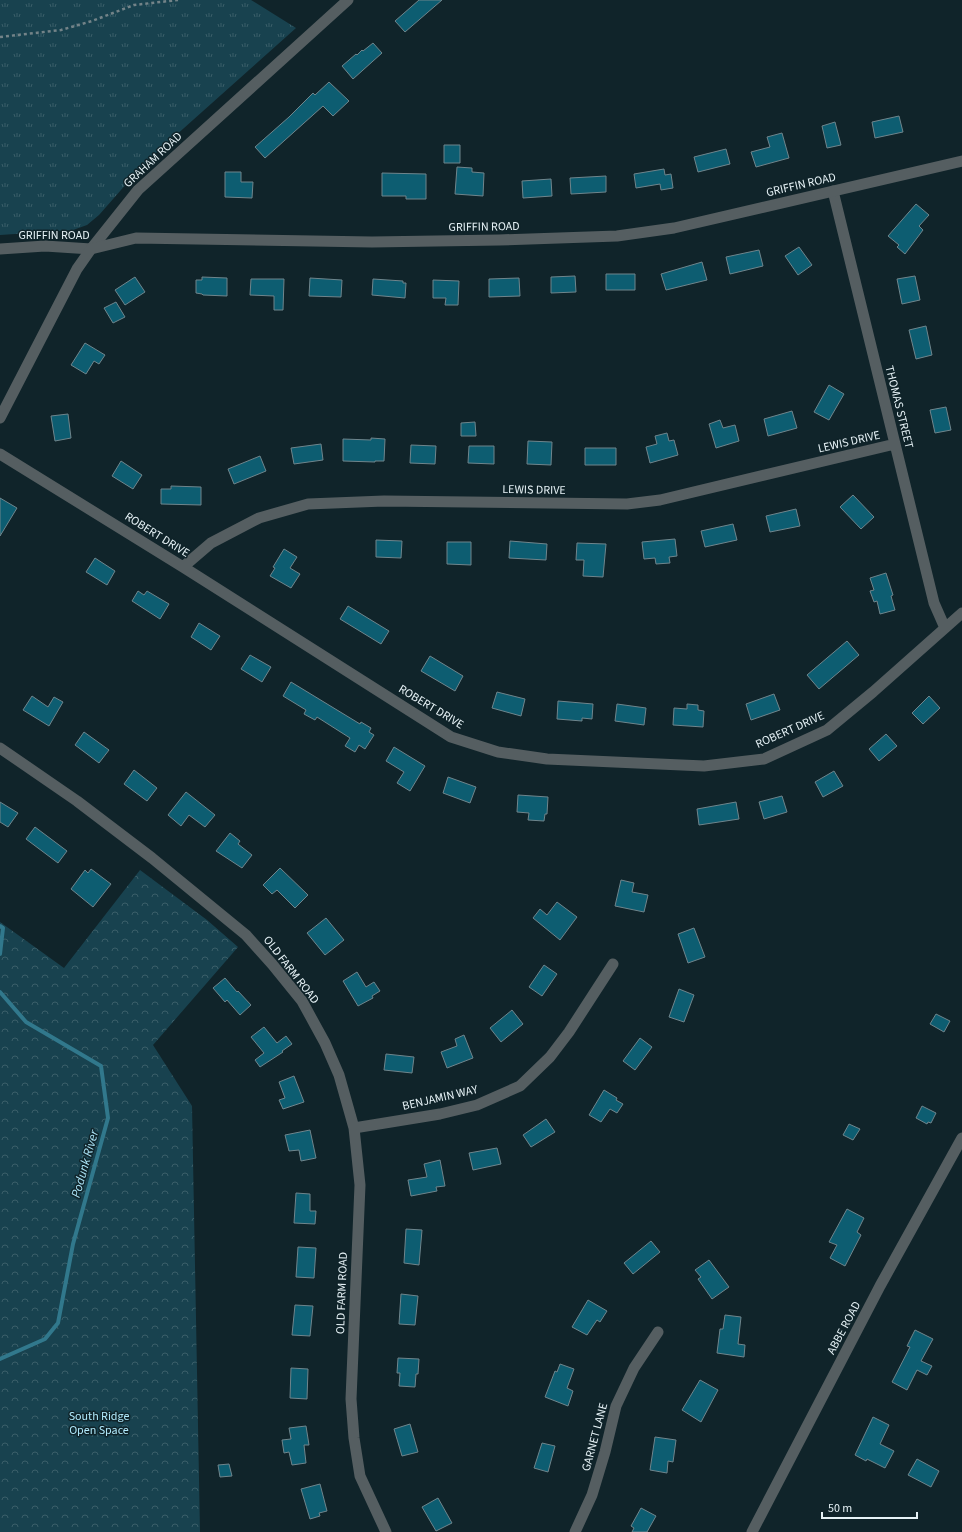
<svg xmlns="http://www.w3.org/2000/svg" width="962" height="1532" viewBox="0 0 962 1532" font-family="'Source Sans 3',sans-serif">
<defs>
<pattern id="grass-tufts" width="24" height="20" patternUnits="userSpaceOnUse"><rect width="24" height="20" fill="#18424f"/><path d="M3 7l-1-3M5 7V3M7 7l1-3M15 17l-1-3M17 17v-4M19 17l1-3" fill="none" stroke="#3a5e69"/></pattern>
<pattern id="park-crowns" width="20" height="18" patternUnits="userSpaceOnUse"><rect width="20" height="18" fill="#18424f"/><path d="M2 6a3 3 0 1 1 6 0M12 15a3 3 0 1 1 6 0" fill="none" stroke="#3a5e69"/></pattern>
</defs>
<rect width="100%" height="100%" fill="#10242a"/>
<path fill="url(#grass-tufts)" d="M0,0H251L296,28L156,153L135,174L99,215L87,225L73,230L0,235Z"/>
<path fill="url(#park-crowns)" d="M140,870L207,920L238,947L153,1045L192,1106L200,1532H0V922L64,968Z"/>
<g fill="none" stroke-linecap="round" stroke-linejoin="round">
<path stroke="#31788c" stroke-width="4" d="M0,926L3,928L0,954
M0,992L26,1022L101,1066L108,1118L73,1244L58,1323L45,1339L0,1359"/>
</g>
<path fill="#0d5d71" stroke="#6f858c" d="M419,0H442L405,32L395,21Z
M373,43L382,53L353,79L342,66L356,54L357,55L362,50L363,51Z
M329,82L349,101L333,116L323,106L265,158L255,147L289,117L313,93L315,95Z
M899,116L903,132L875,138L872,122Z
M835,122L841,145L827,148L822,126Z
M782,133L789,158L756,167L751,152L770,147L767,137Z
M444,145H460V163H444Z
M726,149L730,164L698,172L694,157Z
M457,167L472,168V172L484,173L483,196L455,194Z
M664,169L665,175L671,174L673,188L661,190L660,184L636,188L634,174Z
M225,172H241V182H253L252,198L225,197Z
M382,173L426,174V199H406V196H382Z
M606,176V192L571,194L570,178Z
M551,179L552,196L523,198L522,181Z
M916,204L929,215L919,226L923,230L905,254L897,247L899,245L888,236Z
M799,247L812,265L798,275L785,256Z
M759,250L763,266L730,274L726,257Z
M702,262L707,280L666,290L661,274Z
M606,274H635V290H606Z
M575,276L576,292L551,293V277Z
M915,276L920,300L902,304L897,279Z
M135,277L145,292L125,305L115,290Z
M202,277L227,278V296L203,295L202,294L196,293V280H202Z
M310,278L342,280L341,297L309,296Z
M519,278L520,296L489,297V279Z
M251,279H284L283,310H274V296L250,295Z
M373,279L403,281V283H406L405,298L372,295Z
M433,280L459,281L458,305H445L446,298H433Z
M116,302L125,317L113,323L104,308Z
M926,326L932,355L916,359L909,330Z
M85,343L105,355L99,364L94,361L86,374L71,365Z
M829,385L844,394L829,420L814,412Z
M946,407L951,430L935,433L930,410Z
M792,411L797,428L768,436L764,419Z
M68,414L71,438L55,441L51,416Z
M720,420L723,428L735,425L739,441L716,448L709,424Z
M475,422L476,436H461V423Z
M667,433L669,441L674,440L678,455L650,463L646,447L657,444L655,436Z
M371,438L385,439L384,461H375V462L343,461V439L371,440Z
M528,441L552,442L551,465L527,464Z
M321,444L323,460L294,464L291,448Z
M411,445L436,446L435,464L410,463Z
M469,446H494V464L468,463Z
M585,448H616V465H585Z
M260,456L266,471L234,484L228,469Z
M121,461L142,475L133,489L112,476Z
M171,486L201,487V505L161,504V489H171Z
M853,495L874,517L861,529L840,507Z
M0,498L17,508L0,536Z
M796,509L800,526L770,532L766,516Z
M733,524L737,540L705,547L701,531Z
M675,539L677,556L669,557L670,563L656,564L655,558L644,559L642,542Z
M376,540L402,541L401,558L376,557Z
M510,541L547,544L546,560L509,558Z
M447,542H471V565L447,564Z
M577,543L606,544L603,577L583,576L584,560H576Z
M284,549L297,557L290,568L300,574L291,588L270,576L275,568L273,567Z
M95,558L115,571L107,585L86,572Z
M886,573L893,595L891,596L895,610L880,614L877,601L874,602L870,591L874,590L870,578Z
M138,591L144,595L147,591L169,604L160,619L132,601Z
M348,606L389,631L381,644L340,619Z
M199,623L220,636L211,650L191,637Z
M847,641L859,655L819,689L807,675Z
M250,655L271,667L262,682L241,669Z
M430,656L463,676L455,691L421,671Z
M291,682L360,724L361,722L371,728L369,732L374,735L365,749L359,745L355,752L345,746L350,738L317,717L315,720L304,714L306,710L283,696Z
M497,692L525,699L521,716L492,708Z
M774,694L780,710L751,720L746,704Z
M32,696L48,707L54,697L63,702L49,726L23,710Z
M929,696L940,708L923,724L912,713Z
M558,701L593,704L592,719L582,718V721L557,719Z
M617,704L646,708L644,725L615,721Z
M687,704L698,705V710L704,711L703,727L673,725L674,708L687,709Z
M84,732L109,750L99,763L75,745Z
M886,734L897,746L879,761L869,749Z
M394,747L425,766L410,791L397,783L404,772L386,761Z
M134,770L157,788L147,801L124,784Z
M834,771L843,786L823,797L815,782Z
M448,777L476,787L470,803L443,793Z
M186,792L215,815L205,827L189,815L181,826L168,815Z
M518,795L548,797L547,814H545L544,821L528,820L529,813L517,812Z
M782,796L787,812L764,819L759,802Z
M0,802L18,813L8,827L0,822Z
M736,802L739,819L699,825L697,809Z
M35,827L67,851L58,863L26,839Z
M230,833L240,841L238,844L252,855L242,868L216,851Z
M280,868L308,895L295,908L277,890L272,894L263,885Z
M91,869L111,884L93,907L71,889L85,870L88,873Z
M621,880L634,883L632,892L648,895L644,912L615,906Z
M557,902L577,917L560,940L533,918L540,909L547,915Z
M326,918L344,940L325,955L307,933Z
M694,928L705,957L688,963L678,934Z
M544,965L557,974L542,996L529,987Z
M357,972L366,987L374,982L380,991L372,996L373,998L358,1006L343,981Z
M225,978L237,992L238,991L251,1005L240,1015L227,1000L225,1002L213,988Z
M679,989L694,995L684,1022L669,1017Z
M512,1010L523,1024L501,1042L490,1028Z
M936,1014L950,1021L944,1032L930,1024Z
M264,1027L277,1043L286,1036L292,1044L282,1051L283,1052L260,1067L255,1060L264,1053L251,1037Z
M464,1035L473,1058L447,1068L441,1052L457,1046L455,1039Z
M640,1038L652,1047L635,1070L623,1061Z
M386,1054L414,1057L412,1073L384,1070Z
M294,1076L304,1102L283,1109L279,1100L285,1098L279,1082Z
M604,1090L617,1098L616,1100L623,1104L617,1113L610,1109L601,1122L589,1115Z
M922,1106L936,1113L931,1123L928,1122L927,1124L916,1118Z
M546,1119L555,1132L531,1147L523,1135Z
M849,1124L860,1129L853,1140L843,1135Z
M310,1130L316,1158L301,1161L299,1150L289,1151L285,1135Z
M497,1148L501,1164L473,1170L469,1153Z
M440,1160L445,1186L436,1187L437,1191L411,1196L408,1180L427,1177L424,1164Z
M296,1193L310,1194V1211H316L315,1224L294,1223Z
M847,1209L864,1218L857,1232L861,1235L845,1266L830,1258L837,1245L829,1242Z
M406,1229L422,1230L419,1265L404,1263Z
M651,1241L660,1252L633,1274L624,1263Z
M298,1247L316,1248L314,1278L296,1277Z
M709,1260L729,1287L712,1299L698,1279L701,1277L695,1270Z
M401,1294L418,1296L415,1325L399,1324Z
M588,1300L607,1311L600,1322L597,1320L587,1335L572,1327Z
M295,1305L313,1306L310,1336L292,1335Z
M725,1315L741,1317L738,1344L745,1345L744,1357L717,1353L720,1329H723Z
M915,1330L933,1339L921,1361L932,1366L927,1375L917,1370L907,1390L892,1382L910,1347L907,1346Z
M398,1358L419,1359L418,1374H416L415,1387L399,1386L400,1373H397Z
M560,1364L574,1369L567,1388L573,1391L568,1406L545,1397L555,1371L557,1372Z
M291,1368L308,1369L307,1399L290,1398Z
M700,1380L718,1390L701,1422L682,1410Z
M873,1417L889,1425L880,1444L894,1451L885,1468L867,1459L866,1461L855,1455Z
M410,1424L418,1452L402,1456L394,1429Z
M306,1426L309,1445H304L306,1463L292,1465L289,1452L284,1453L282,1440L291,1439L289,1428Z
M655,1437L676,1440L673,1462L668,1461L667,1473L650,1470Z
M542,1443L555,1446L548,1472L534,1468Z
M917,1459L939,1471L931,1487L908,1475Z
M229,1464L232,1476L220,1477L218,1465Z
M320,1484L327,1511L319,1513L320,1516L310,1519L301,1489Z
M438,1498L452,1523L436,1531L422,1507Z
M641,1508L656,1516L647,1532H632L634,1528L631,1526Z"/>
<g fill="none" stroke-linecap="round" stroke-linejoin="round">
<path stroke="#738388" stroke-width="2.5" stroke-dasharray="3 3" stroke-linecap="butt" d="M0,37L61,30L92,21L134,5L178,0"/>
<path stroke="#555e61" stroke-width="11" d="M833,191L934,603L945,628
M0,249L45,246L91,249L138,190L348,0
M0,454L183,567L451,737L498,752L547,759L704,766L764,759L827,730L873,692L962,613
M183,567L211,543L259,518L308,504L384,501L627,504L660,500L895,444
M0,748L77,801L152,858L246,935L272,964L302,1001L325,1043L339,1075L354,1128L360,1185L351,1399L354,1438L360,1476L386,1532
M354,1128L440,1114L477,1105L520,1086L550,1057L569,1032L613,964
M575,1532L592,1495L605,1452L616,1406L634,1368L658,1332
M752,1532L880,1286L962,1138"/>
<path stroke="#555e61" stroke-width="11" d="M0,418L77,269L91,249L136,238L372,242L499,240L617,236L674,228L962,161"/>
</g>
<g text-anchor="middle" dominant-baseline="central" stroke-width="3" stroke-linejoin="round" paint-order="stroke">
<g font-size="12" fill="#e6f2f6" stroke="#10242a">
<text transform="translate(153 160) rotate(-43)">GRAHAM ROAD</text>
<text transform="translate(801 185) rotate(-13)">GRIFFIN ROAD</text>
<text transform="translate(484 227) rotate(-1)">GRIFFIN ROAD</text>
<text x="54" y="235">GRIFFIN ROAD</text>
<text transform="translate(899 407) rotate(76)">THOMAS STREET</text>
<text transform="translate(849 442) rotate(-13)">LEWIS DRIVE</text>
<text transform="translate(534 490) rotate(1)">LEWIS DRIVE</text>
<text transform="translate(157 535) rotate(32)">ROBERT DRIVE</text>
<text transform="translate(431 707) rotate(31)">ROBERT DRIVE</text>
<text transform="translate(790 730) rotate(-24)">ROBERT DRIVE</text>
<text transform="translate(291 970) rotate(52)">OLD FARM ROAD</text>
<text transform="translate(440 1098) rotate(-13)">BENJAMIN WAY</text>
<text transform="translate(342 1293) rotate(-88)">OLD FARM ROAD</text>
<text transform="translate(844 1328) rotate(-62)">ABBE ROAD</text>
<text transform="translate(595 1437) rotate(-75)">GARNET LANE</text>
</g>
<g font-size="12" fill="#b1eafc" stroke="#10242a">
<text x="99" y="1416">South Ridge<tspan x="99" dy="14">Open Space</tspan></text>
</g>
<g font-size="13" font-style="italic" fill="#abe4f7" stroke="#10242a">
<text transform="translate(85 1164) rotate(-74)">Podunk River</text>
</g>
</g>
<path d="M822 1512v6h95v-6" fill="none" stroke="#e6f2f6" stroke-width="2"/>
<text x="828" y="1512" font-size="12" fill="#e6f2f6" stroke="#10242a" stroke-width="3" paint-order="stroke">50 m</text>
</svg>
